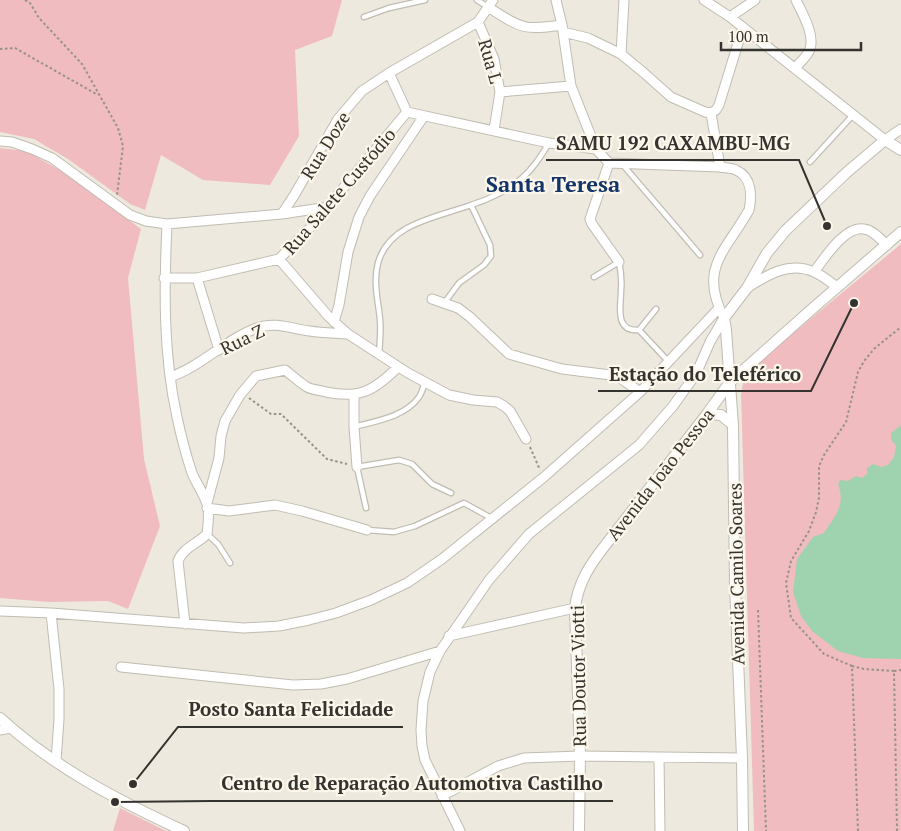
<svg xmlns="http://www.w3.org/2000/svg" width="901" height="831" viewBox="0 0 901 831" font-family="'PT Serif',serif">
<rect width="100%" height="100%" fill="#eee9de"/>
<path fill="#f0bcbf" d="M0,0H342L332,36L295,50L299,136L270,185L203,180L161,155L145,210L130,204L68,159L34,139L0,132Z
M0,148L26,151L65,173L141,229L128,278L144,459L160,526L128,609L108,601L49,602L0,598Z
M901,244V831H754L741,394L745,373Z
M120,808L166,831H113Z"/>
<path fill="#9fd3af" d="M901,425V659L863,658L838,651L812,631L801,616L793,592L797,559L813,537L824,533C835,516 846,505 838,484L840,480L848,481L856,476L862,478L867,474V468L873,464L881,467L888,465L894,457L896,446L891,439V433Z"/>
<g fill="none" stroke-linecap="round" stroke-linejoin="round">
<g stroke="#c1bcb2" stroke-width="7">
<path id="service" d="M477,0L488,7
M364,17L389,8L425,0
M810,162L853,115
M623,165L700,255
M594,277L619,262C621,272 622,281 621,290C621,306 614,332 639,330L668,361
M445,302L459,283L484,265L491,256L490,245L471,205
M639,330L656,309
M379,354C380,342 381,331 380,319C378,300 373,282 378,263C389,223 438,217 471,205C488,200 508,190 521,179C533,169 541,156 549,143
M354,427C376,421 405,417 419,397C422,393 423,387 425,382
M366,508L357,467L399,460L412,464L432,484L451,493
M367,530L394,532L415,526L464,503L493,519
M207,534L218,544L230,563"/>
</g>
<g stroke="#c1bcb2" stroke-width="11">
<path id="minor" d="M556,0L562,25L571,86L596,149
M704,0L730,17L885,140L901,129
M488,7C521,28 523,31 562,25
M730,17L755,0
M478,22L494,59L500,92L494,130
M563,32L588,38L621,54L644,73L671,97L705,112L711,113
M621,54L624,0
M795,68C800,62 808,56 810,49C815,34 802,13 796,0
M500,92L571,86
M407,112L549,143L596,149L609,163L720,167C725,168 732,168 736,170C752,177 752,196 749,210C726,251 698,268 724,318L710,342L696,374L673,406L639,445L529,534L489,580L440,651L430,672L423,701L421,730L422,746L425,760L460,831
M0,141L12,142L32,149L52,158L130,215L146,221L167,224L282,214L295,194L338,119L362,91L389,73L478,22L493,0
M609,163L590,219L592,224L619,262
M720,167L711,113L716,110L719,105L743,27
M282,214L328,207
M167,224C164,288 163,354 177,417C181,436 186,455 192,473C196,483 204,494 207,504C210,512 208,525 207,534C197,544 183,548 178,561L185,624
M279,259L329,317L348,334L408,373L449,395L473,400L497,402L504,406L510,411L526,439
M814,272C824,259 845,225 864,229C873,230 880,239 887,245
M164,278H197L279,259L309,229L407,112L389,73
M197,278L219,350
M747,288C767,275 789,261 814,272C822,275 830,282 837,287
M432,299L458,308L470,317L509,354L562,369L611,375L620,378L640,392
M334,322L339,305L348,252L359,217L370,196L424,116
M170,377C202,366 226,339 257,328C275,321 292,329 310,331C322,333 335,333 348,334
M354,395V427L357,467
M207,503L219,458L221,436L225,421L240,395L256,376L285,370C293,376 299,382 307,387C312,390 320,390 326,392C359,399 374,391 398,367
M207,508L229,511L275,505L302,511L367,530
M0,611L51,613L244,628L279,626L309,620L336,613L371,600L407,583L442,559L544,477L640,392L719,308
M51,613L59,689V719L56,761
M449,636L575,608
M121,667L293,685L321,684L347,679L440,651
M0,730L11,728
M659,757L660,831
M442,796L498,766L524,758L580,756L742,758"/>
</g>
<g stroke="#c1bcb2" stroke-width="12">
<path id="tertiary" d="M707,414L721,415L733,425
M0,718C53,767 119,801 184,831
M579,831L580,756L575,608C578,582 591,563 607,543L707,414L730,382L812,309L901,232
M743,831L742,758L735,585L733,425L726,330L724,318L747,288L767,253L786,230L846,173L885,140L901,150"/>
</g>
<path stroke="#96928a" stroke-width="2" stroke-dasharray="2.5 2.5" stroke-linecap="butt" d="M25,0L30,3L39,18L82,64L118,128L123,146L117,195
M0,49L15,48L98,95
M249,398L271,414H281L327,459L347,464
M530,447L540,470
M758,610L766,831
M852,666L824,654L791,618L786,583L791,561L809,531L816,512L819,498V466L824,455L846,422L858,372L864,361L875,348L901,327
M858,831L852,666L864,669L894,671
M897,831L894,671L901,670"/>
<use href="#service" stroke="#fff" stroke-width="4.5"/>
<use href="#minor" stroke="#fff" stroke-width="9"/>
<use href="#tertiary" stroke="#fff" stroke-width="10"/>
</g>
<g text-anchor="middle" dominant-baseline="central" stroke-width="4.5" stroke-linejoin="round" paint-order="stroke">
<g font-size="18" fill="#35332f" stroke="#fcf6eb">
<text transform="translate(491 61) rotate(74)">Rua L</text>
<text transform="translate(325 145) rotate(-58)">Rua Doze</text>
<text transform="translate(339 191) rotate(-49)">Rua Salete Custódio</text>
<text transform="translate(242 339) rotate(-26)">Rua Z</text>
<text transform="translate(660 474) rotate(-52)">Avenida João Pessoa</text>
<text transform="translate(736 574) rotate(-91)">Avenida Camilo Soares</text>
<text transform="translate(578 676) rotate(-91)">Rua Doutor Viotti</text>
</g>
<g font-size="22" font-weight="bold" fill="#123469" stroke="#fcf6eb">
<text x="553" y="183">Santa Teresa</text>
</g>
</g>
<path fill="none" stroke="#35332f" stroke-width="2" d="M827 226L799 160H546M854 303L811 391H598M133 784L178 727H403M115 802L211 801H613"/>
<g fill="#35332f" stroke="#fcf6eb" stroke-width="2">
<circle cx="827" cy="226" r="5"/>
<circle cx="854" cy="303" r="5"/>
<circle cx="133" cy="784" r="5"/>
<circle cx="115" cy="802" r="5"/>
</g>
<g font-size="19" text-anchor="middle" font-weight="bold" fill="#35332f" stroke="#fcf6eb" stroke-width="4.5" stroke-linejoin="round" paint-order="stroke">
<text x="673" y="150">SAMU 192 CAXAMBU-MG</text>
<text x="705" y="381">Estação do Teleférico</text>
<text x="291" y="716">Posto Santa Felicidade</text>
<text x="412" y="790">Centro de Reparação Automotiva Castilho</text>
</g>
<path d="M721 42v8h140v-8" fill="none" stroke="#35332f" stroke-width="2.5"/>
<text x="728" y="42" font-size="15" fill="#35332f" stroke="#fcf6eb" stroke-width="4" paint-order="stroke">100 m</text>
</svg>
